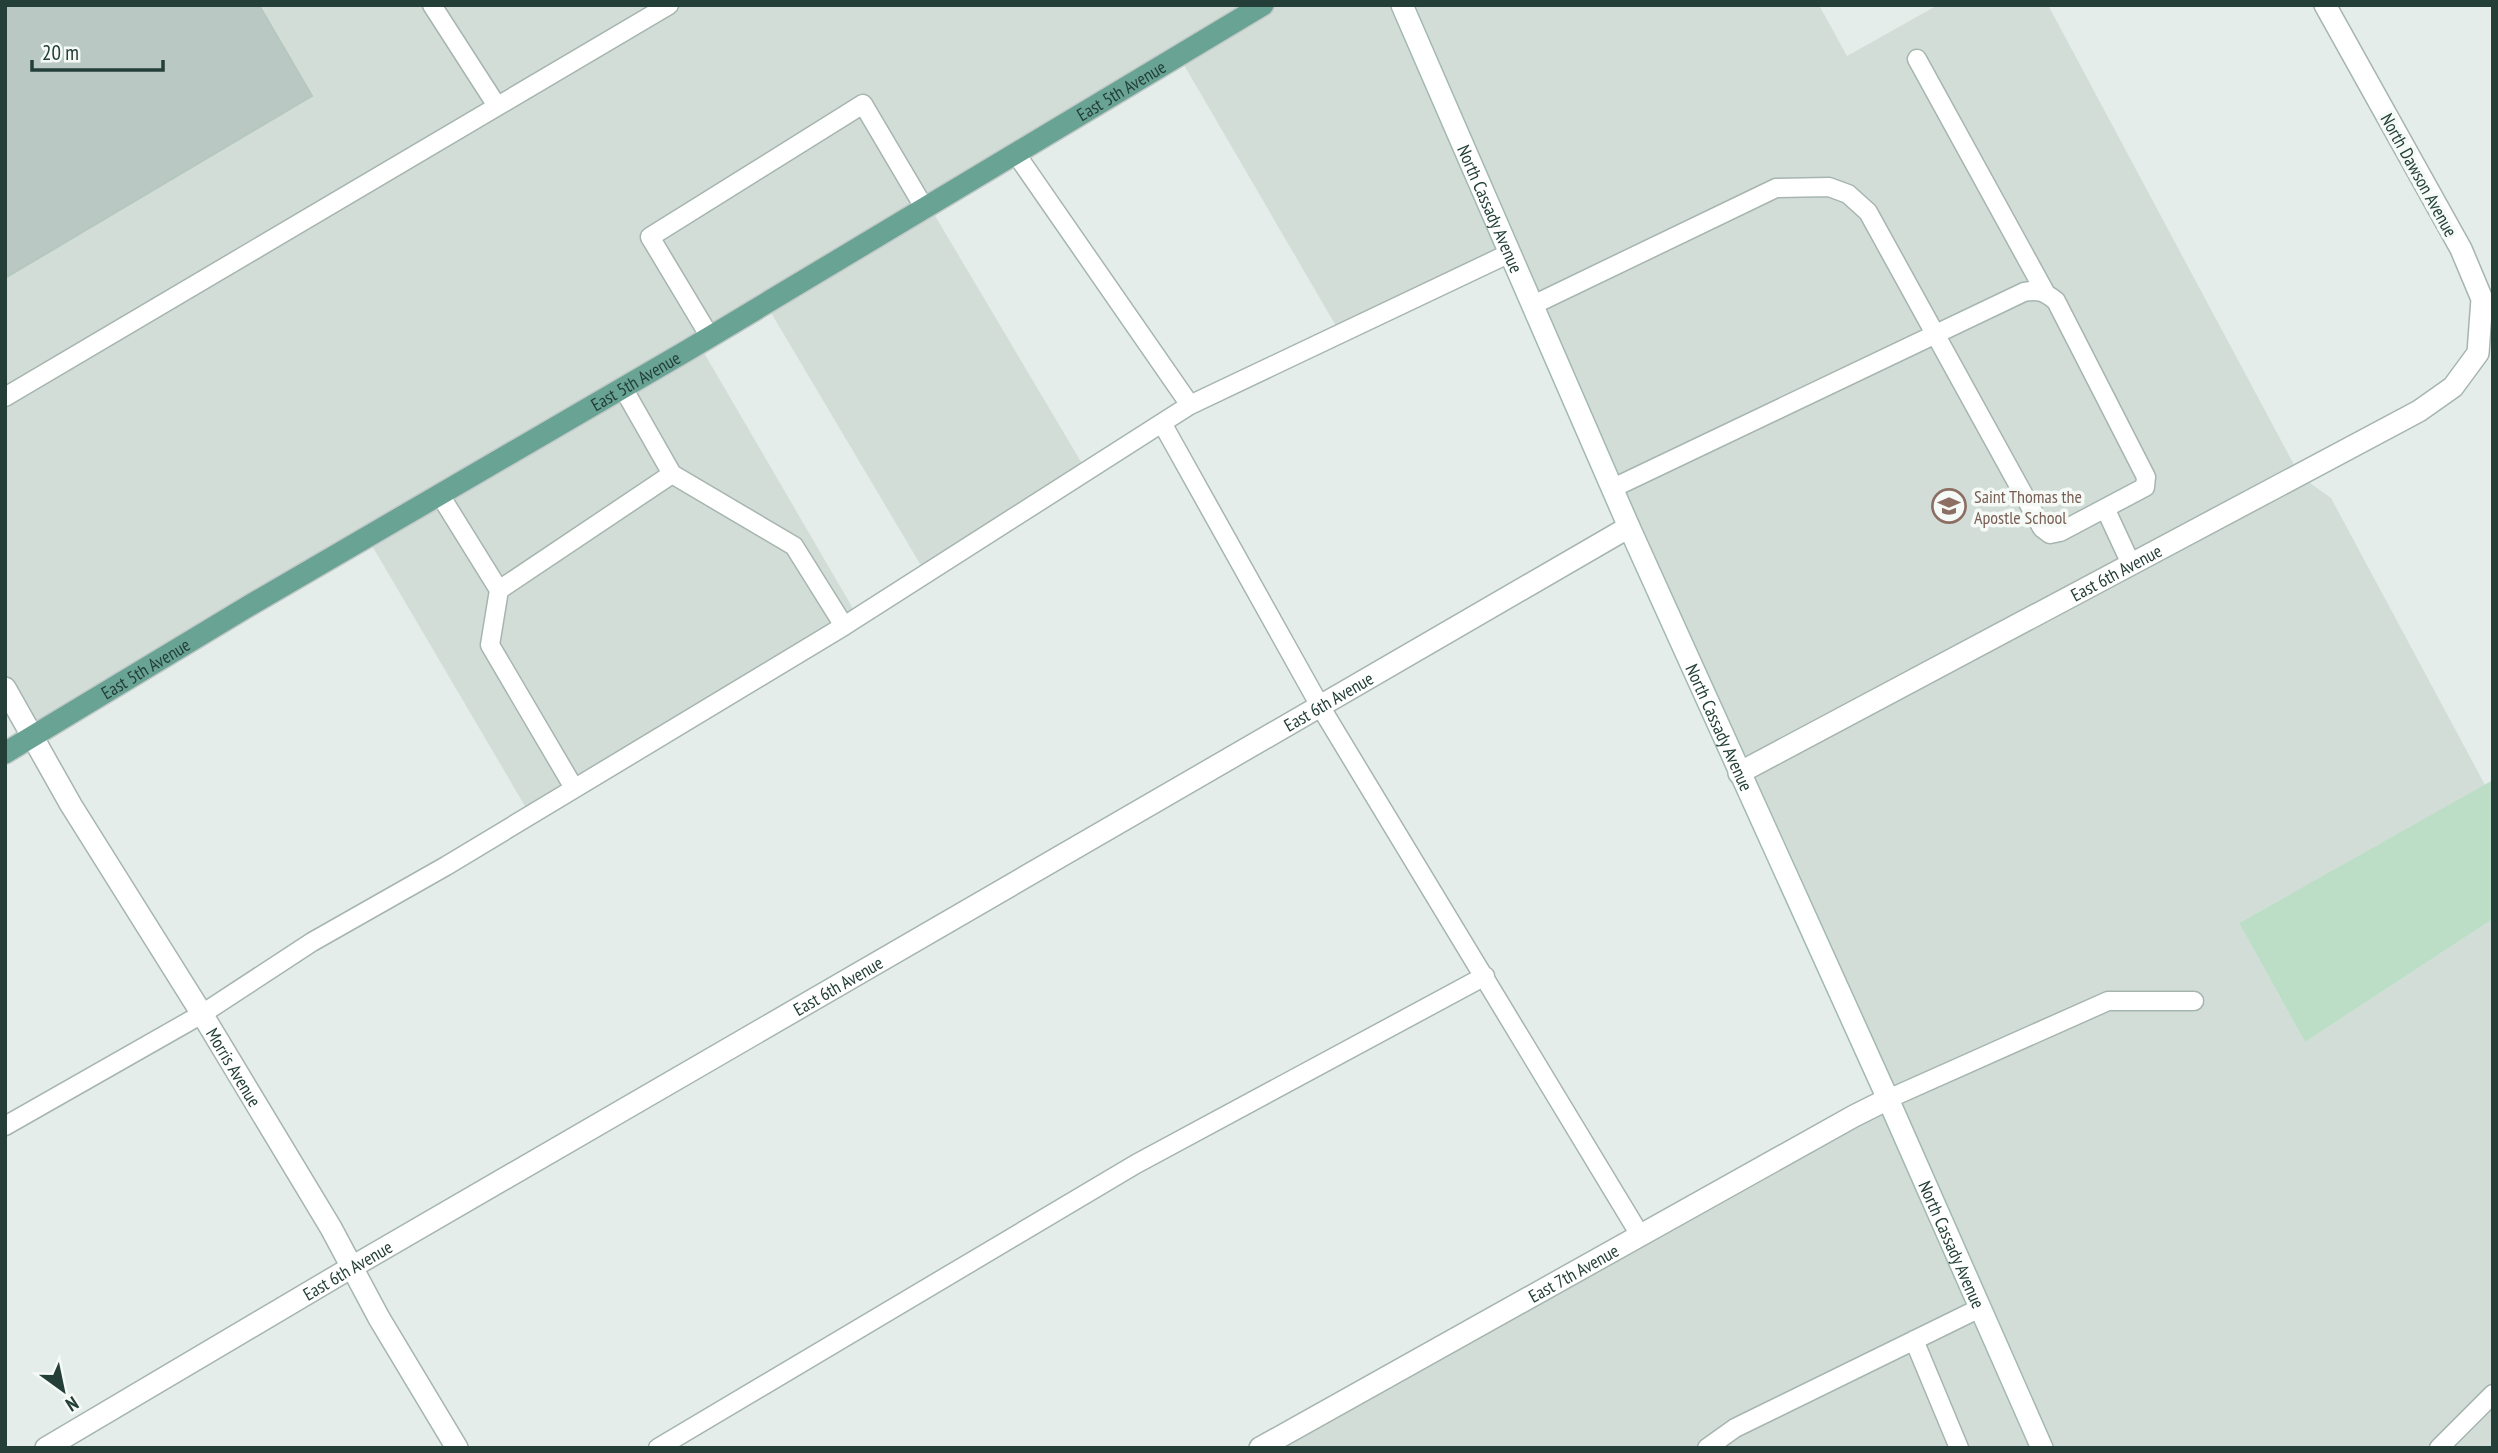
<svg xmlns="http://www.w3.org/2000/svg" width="2498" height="1453" viewBox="0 0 2498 1453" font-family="'PT Sans Narrow',sans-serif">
<rect width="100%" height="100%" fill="#e4ede9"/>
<path fill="#d2ddd8" d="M5,5H1819L1847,56L1938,5H2048L2300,476L2331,498L2485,785L2239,923L2305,1042L2493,919V1448H1260L1886,1106L1514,246L1343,338L1184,65L934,214L1090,477L926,574L770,311L703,351L862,624L532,818L371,544L38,737L5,680Z"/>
<path fill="#bddec6" d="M2493,780V919L2305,1042L2239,923Z"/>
<path fill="#b9c8c2" stroke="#b6c7c0" stroke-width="2" d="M5,5H259L312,96L5,278Z"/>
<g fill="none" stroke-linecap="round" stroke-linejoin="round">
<g stroke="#a6b5b0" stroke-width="21">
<path id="lane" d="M432,5L497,106
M1917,59L2045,292
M1533,305L1776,188L1829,187L1848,194L1868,212L2042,528L2050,534L2060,532L2145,487L2146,477L2056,301C2045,292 2039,289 2024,292L1613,488
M710,337L650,237L863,104L925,209
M5,397L669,5
M1190,405L1510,253
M1162,423L1320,706L1640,1235
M672,474L794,546L844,626
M440,495L499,590L490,645L574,788
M2105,508L2131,564
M499,590L672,474L623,388
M1888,1099L2108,1001H2194
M5,1126L202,1014L312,942L446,866L844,626L1190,405L1016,154
M1914,1340L1959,1448
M658,1448L1136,1164L1485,976
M1707,1448L1735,1428L1980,1308
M2439,1448L2493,1394"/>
</g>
<g stroke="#a6b5b0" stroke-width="24">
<g id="street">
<path id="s1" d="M5,688L71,805L202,1014L331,1228L379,1318L457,1448"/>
<path id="s2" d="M1739,773L2419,411L2453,387L2478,353L2482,299L2461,249L2325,5"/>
<path id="s3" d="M46,1448L352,1267L1629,527"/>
<path id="s4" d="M1260,1448L1854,1116L1888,1099"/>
</g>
</g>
<g stroke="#a2b9b1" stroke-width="24">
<g id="secondary">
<path id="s5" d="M1402,5L1629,527L1888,1099L2042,1448"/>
</g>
</g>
<g stroke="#c1c9c7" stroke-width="24">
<g id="primary">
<path id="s6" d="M5,753L252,604L688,350L1263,5"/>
</g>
</g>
<use href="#lane" stroke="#fff" stroke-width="18"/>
<use href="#street" stroke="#fff" stroke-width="21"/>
<use href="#secondary" stroke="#fff" stroke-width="21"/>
<use href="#primary" stroke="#69a394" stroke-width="21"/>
</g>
<defs>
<g id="school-ring" transform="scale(1.75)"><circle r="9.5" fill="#f5faf7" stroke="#8d6e63" stroke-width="1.5"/><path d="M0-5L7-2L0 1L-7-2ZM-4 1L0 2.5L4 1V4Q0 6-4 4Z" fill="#8d6e63"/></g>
</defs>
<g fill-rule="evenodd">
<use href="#school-ring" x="1949" y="506"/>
</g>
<g text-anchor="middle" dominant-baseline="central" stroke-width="7" stroke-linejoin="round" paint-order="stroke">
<g font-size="18" fill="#233f38" stroke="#f5faf7">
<text stroke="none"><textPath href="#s6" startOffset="1298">East 5th Avenue</textPath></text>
<text transform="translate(2419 175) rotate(61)">North Dawson Avenue</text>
<text stroke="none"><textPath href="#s5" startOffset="222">North Cassady Avenue</textPath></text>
<text stroke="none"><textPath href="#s6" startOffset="732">East 5th Avenue</textPath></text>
<text stroke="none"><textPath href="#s2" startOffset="427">East 6th Avenue</textPath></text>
<text stroke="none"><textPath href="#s6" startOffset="164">East 5th Avenue</textPath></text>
<text stroke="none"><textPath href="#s3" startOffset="1484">East 6th Avenue</textPath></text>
<text stroke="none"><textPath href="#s5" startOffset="789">North Cassady Avenue</textPath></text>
<text stroke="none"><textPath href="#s3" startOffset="917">East 6th Avenue</textPath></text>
<text stroke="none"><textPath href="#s1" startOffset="443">Morris Avenue</textPath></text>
<text stroke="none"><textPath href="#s5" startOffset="1356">North Cassady Avenue</textPath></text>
<text stroke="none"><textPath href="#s3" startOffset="350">East 6th Avenue</textPath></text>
<text stroke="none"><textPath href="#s4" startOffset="359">East 7th Avenue</textPath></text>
</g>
<g font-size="18" fill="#785e54" stroke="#f5faf7" text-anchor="start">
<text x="1974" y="496">Saint Thomas the<tspan x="1974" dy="21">Apostle School</tspan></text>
</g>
</g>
<rect width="2498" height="1453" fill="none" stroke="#233f38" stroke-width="14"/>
<g transform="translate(63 1390) rotate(147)" stroke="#f5faf7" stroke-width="5" paint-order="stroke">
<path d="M0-5L12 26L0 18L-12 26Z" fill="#233f38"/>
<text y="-10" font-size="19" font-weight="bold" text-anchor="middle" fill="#233f38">N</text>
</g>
<path d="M32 60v10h131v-10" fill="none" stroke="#233f38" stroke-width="3.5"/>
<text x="42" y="60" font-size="21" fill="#233f38" stroke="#f5faf7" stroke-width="5" paint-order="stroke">20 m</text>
</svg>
